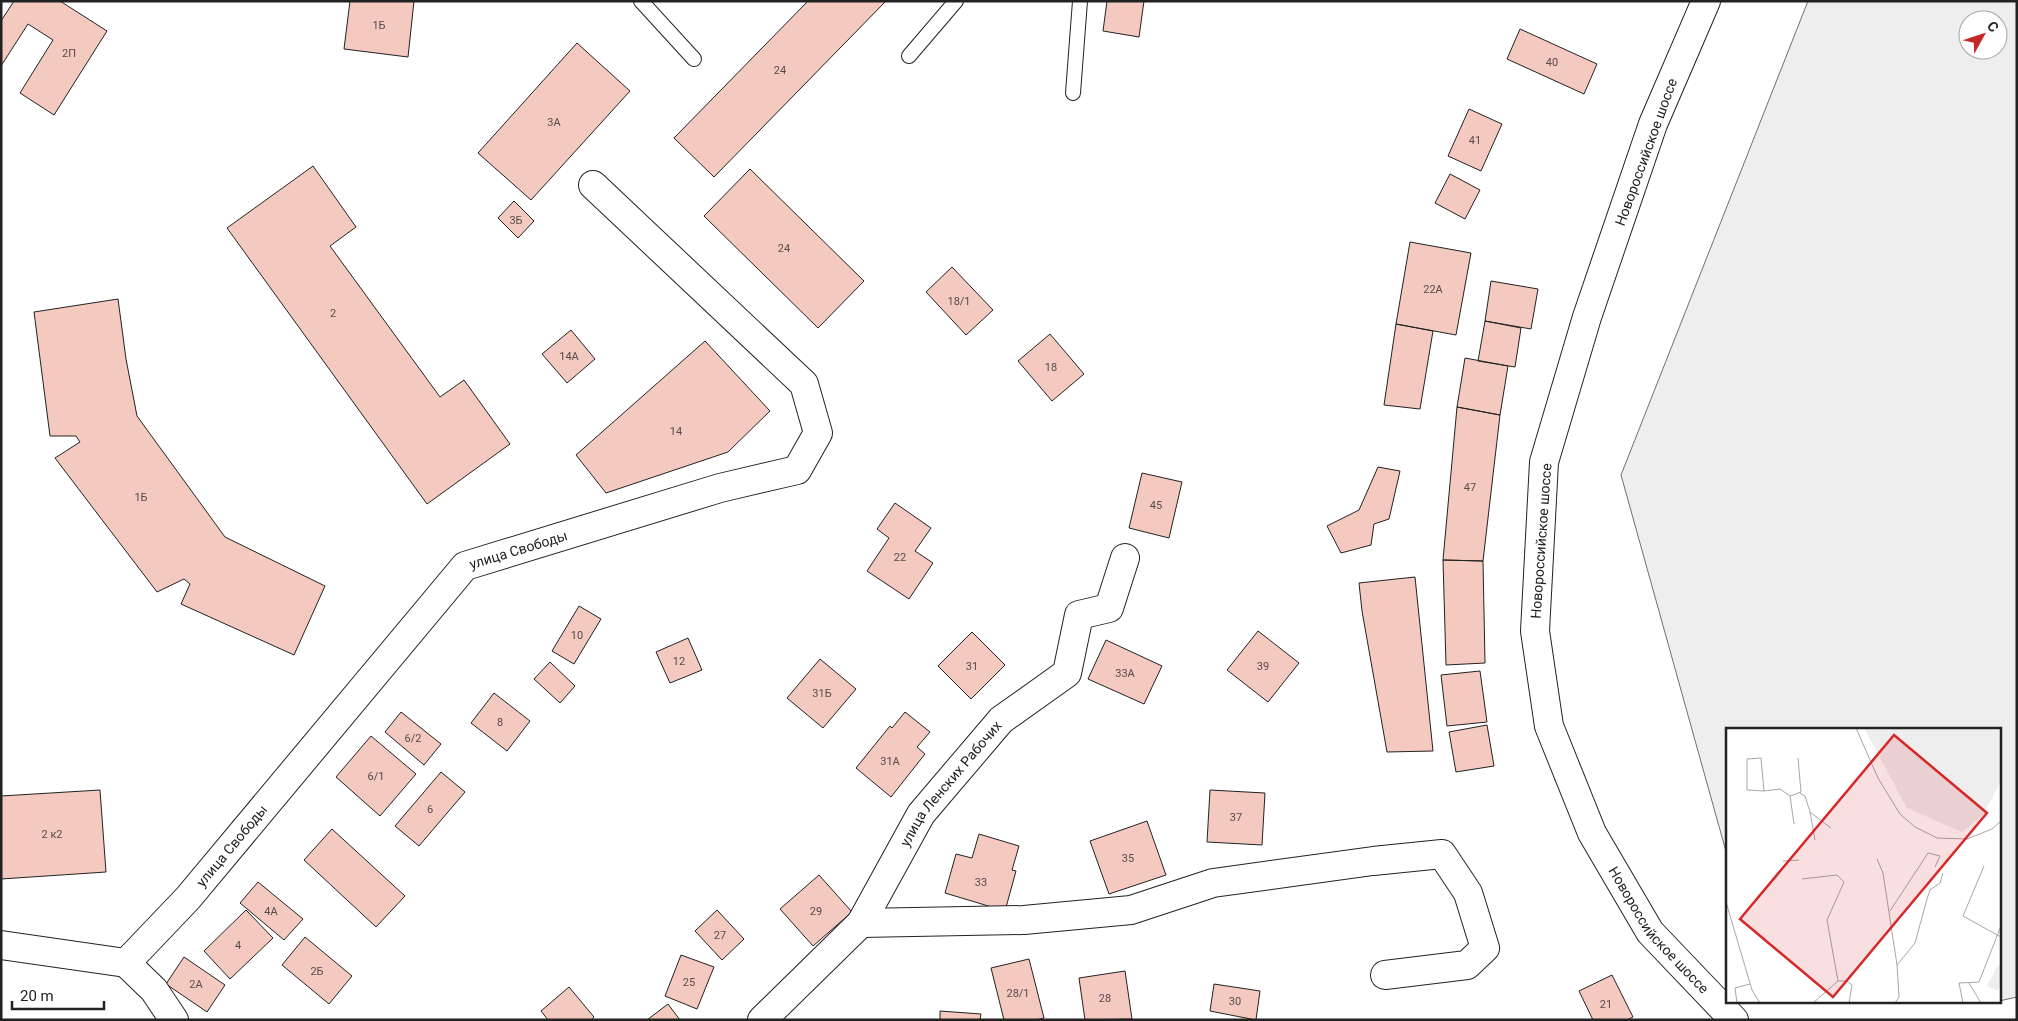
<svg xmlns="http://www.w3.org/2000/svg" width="2018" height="1021" viewBox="0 0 2018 1021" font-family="Roboto,sans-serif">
<rect width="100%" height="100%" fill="#fff"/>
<path fill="#eee" stroke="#6f6f6f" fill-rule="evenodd" d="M1808,1H2017V997L1999,1001V730H1727V855L1621,475ZM1968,20H1998V50H1968Z"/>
<path fill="#f3c9c0" stroke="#222" d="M14,1H60L107,31L54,115L20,93L53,40L28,24L1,66V21Z
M350,1H414L408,57L344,49Z
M808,1H886L714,177L674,138Z
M1107,1H1144L1139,37L1103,31Z
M1520,29L1597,64L1584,94L1507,59Z
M577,43L630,91L531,200L478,153Z
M1469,109L1502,124L1481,171L1448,156Z
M313,166L356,227L330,246L440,397L464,380L510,444L427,504L227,228Z
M750,169L864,281L818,328L704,216Z
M1450,174L1480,190L1465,219L1435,203Z
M514,201L534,221L518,238L498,218Z
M1410,242L1471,253L1456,335L1396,324Z
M952,267L993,310L966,335L926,292Z
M1491,281L1538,289L1531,329L1485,321Z
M118,299L126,359L137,416L225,537L325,586L294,655L181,604L190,584L184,579L157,592L55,458L80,442L76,436H50L34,312Z
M1485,321L1521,328L1515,367L1478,361Z
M1396,324L1433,331L1420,409L1384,405Z
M571,330L595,359L567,383L542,354Z
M1050,334L1084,374L1052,401L1018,361Z
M705,341L770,411L728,452L606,493L576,455Z
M1465,358L1508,366L1500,415L1457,407Z
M1457,407L1500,415L1483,561L1443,560Z
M1378,467L1400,471L1389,519L1374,524L1371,545L1341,553L1327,526L1359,510Z
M1142,473L1182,482L1169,538L1129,528Z
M895,503L931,528L915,551L933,563L909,599L867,571L889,538L877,529Z
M1443,560L1483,561L1485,663L1446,665Z
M1415,577L1433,751L1387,752L1362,611L1359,583Z
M579,606L601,619L574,664L552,651Z
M1258,631L1299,663L1268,702L1227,670Z
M972,632L1005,665L971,699L938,666Z
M688,638L702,670L670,683L656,652Z
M1106,640L1162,666L1144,704L1088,679Z
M820,659L856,689L823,728L787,698Z
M550,662L575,686L560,703L534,679Z
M1480,671L1487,722L1447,726L1441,675Z
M494,693L530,721L507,751L471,723Z
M401,712L441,744L424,765L385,732Z
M905,712L930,732L917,747L925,754L891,797L856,768L890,726L892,728Z
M1487,725L1494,766L1456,772L1449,732Z
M371,736L416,774L380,816L336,777Z
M441,772L465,792L419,846L395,826Z
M100,790L106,872L1,879V796Z
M1210,790L1265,793L1262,845L1207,842Z
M1147,821L1166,875L1109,894L1090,841Z
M332,829L405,896L376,927L304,860Z
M979,834L1019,846L1012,870L1016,871L1005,911L945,893L956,854L972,858Z
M819,875L852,912L813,946L780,909Z
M258,882L303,919L284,940L240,903Z
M246,910L273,938L230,979L204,951Z
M717,910L744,939L722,960L695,931Z
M305,937L352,976L329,1004L282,965Z
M681,955L714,967L697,1009L665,996Z
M184,957L225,985L207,1012L166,984Z
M1029,959L1044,1018L1036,1020H1004L991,968Z
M1125,971L1132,1019L1085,1020L1079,978Z
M1612,975L1633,1017L1627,1020H1593L1579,991Z
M1214,984L1260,991L1256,1020L1210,1011Z
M569,987L594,1017L591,1020H548L541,1011Z
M668,1004L680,1020H647Z
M940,1011L981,1014L980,1020H940Z"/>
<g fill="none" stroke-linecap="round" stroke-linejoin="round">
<g stroke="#222" stroke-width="16">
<path id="lane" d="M641,1L694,59
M909,56L956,1
M1073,93L1080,1"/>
</g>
<g stroke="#222" stroke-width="30">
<g id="street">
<path d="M861,923L1024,920L1131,910L1213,883L1373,861L1442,854L1468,893L1485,948L1467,965L1385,975"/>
<path d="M1,945L126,963"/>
<path id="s1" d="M126,963L188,898L465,566L720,488L797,470L818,433L804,384L593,185"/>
<path d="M126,963L154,990L174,1020"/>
<path id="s2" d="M762,1020L861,923L921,814L1001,720L1067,673L1079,615L1109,608L1125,558"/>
</g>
</g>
<g stroke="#222" stroke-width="30">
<g id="highway">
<path id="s3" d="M1706,1L1653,124L1587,317L1544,462L1535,631L1549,726L1592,833L1650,932L1734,1020"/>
</g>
</g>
<use href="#lane" stroke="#fff" stroke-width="14"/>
<use href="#street" stroke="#fff" stroke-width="28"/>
<use href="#highway" stroke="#fff" stroke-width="28"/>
</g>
<g text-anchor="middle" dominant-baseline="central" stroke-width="4" stroke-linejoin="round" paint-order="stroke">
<g font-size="11" fill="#564c4a">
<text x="379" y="25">1Б</text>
<text x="69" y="53">2П</text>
<text x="1552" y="62">40</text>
<text x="780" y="70">24</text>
<text x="554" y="122">3А</text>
<text x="1475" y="140">41</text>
<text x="516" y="220">3Б</text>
<text x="784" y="248">24</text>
<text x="1433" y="289">22А</text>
<text x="959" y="301">18/1</text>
<text x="333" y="313">2</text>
<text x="569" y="356">14А</text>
<text x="1051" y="367">18</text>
<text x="676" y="431">14</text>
<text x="1470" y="487">47</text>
<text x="141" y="497">1Б</text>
<text x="1156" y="505">45</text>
<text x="900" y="557">22</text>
<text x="577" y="635">10</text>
<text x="679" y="661">12</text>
<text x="972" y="666">31</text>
<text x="1263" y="666">39</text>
<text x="1125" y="673">33А</text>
<text x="822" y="693">31Б</text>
<text x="500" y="722">8</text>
<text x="413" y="738">6/2</text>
<text x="890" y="761">31А</text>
<text x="376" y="776">6/1</text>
<text x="430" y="809">6</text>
<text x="1236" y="817">37</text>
<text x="52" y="834">2 к2</text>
<text x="1128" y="858">35</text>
<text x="981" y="882">33</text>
<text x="271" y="911">4А</text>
<text x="816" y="911">29</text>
<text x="720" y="935">27</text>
<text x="238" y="945">4</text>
<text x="317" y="971">2Б</text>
<text x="689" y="982">25</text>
<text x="196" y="984">2А</text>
<text x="1018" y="993">28/1</text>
<text x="1105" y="998">28</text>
<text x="1235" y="1001">30</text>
<text x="1606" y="1004">21</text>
</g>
<g font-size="14" fill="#222" stroke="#fff">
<text transform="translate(1646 152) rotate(-70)">Новороссийское шоссе</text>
<text transform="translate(1541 541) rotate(-86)">Новороссийское шоссе</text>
<text stroke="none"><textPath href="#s1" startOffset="578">улица Свободы</textPath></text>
<text stroke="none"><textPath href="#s2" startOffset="305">улица Ленских Рабочих</textPath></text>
<text stroke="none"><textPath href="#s1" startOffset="158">улица Свободы</textPath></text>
<text stroke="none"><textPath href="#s3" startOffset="988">Новороссийское шоссе</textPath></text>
</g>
</g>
<g transform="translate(1726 728)">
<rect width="275" height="275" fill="#fff"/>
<path d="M138,0H275V53L257,87L236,104L181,80ZM272,237L275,239V256L272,263L261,258Z" fill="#eee"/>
<path fill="none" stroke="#a7a7a7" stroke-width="1" d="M130,0L152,50L174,86L189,99L211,110L241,111L266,101L275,93M38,63L21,62V31L35,30L38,63L54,61L64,68L68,96M74,65L79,68L84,84L105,100M64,68L75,64L72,30M84,84L89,112M151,131L157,145L171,237L173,269L169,275M57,133L73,132M258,138L237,188L275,209M76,151L111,147L118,154L101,192L112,253M0,174L26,262L34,275M164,183L202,125L214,128L209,139M171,237L189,215L201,171L204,162L214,155L217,145M112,253H121L126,257L123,275M243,255L255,275M11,275L9,260L24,256M87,275L112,253M237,275L233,255L253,254L275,198"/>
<path fill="#d62828" fill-opacity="0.15" stroke="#d62828" stroke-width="2.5" d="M168,7L261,85L107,269L14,191Z"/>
<rect width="275" height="275" fill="none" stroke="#222" stroke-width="2.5"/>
</g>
<rect width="2018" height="1021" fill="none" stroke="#222222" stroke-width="5"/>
<g transform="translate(1983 35) rotate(50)"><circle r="24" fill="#ffffff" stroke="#a7a7a7"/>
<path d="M0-4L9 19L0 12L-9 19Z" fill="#c62828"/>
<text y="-8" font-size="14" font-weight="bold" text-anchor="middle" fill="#222222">С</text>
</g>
<path d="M12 1001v8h92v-8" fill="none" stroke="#222222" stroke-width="2.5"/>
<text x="20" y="1001" font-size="15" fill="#222222" stroke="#ffffff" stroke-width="4" paint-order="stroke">20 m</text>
</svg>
